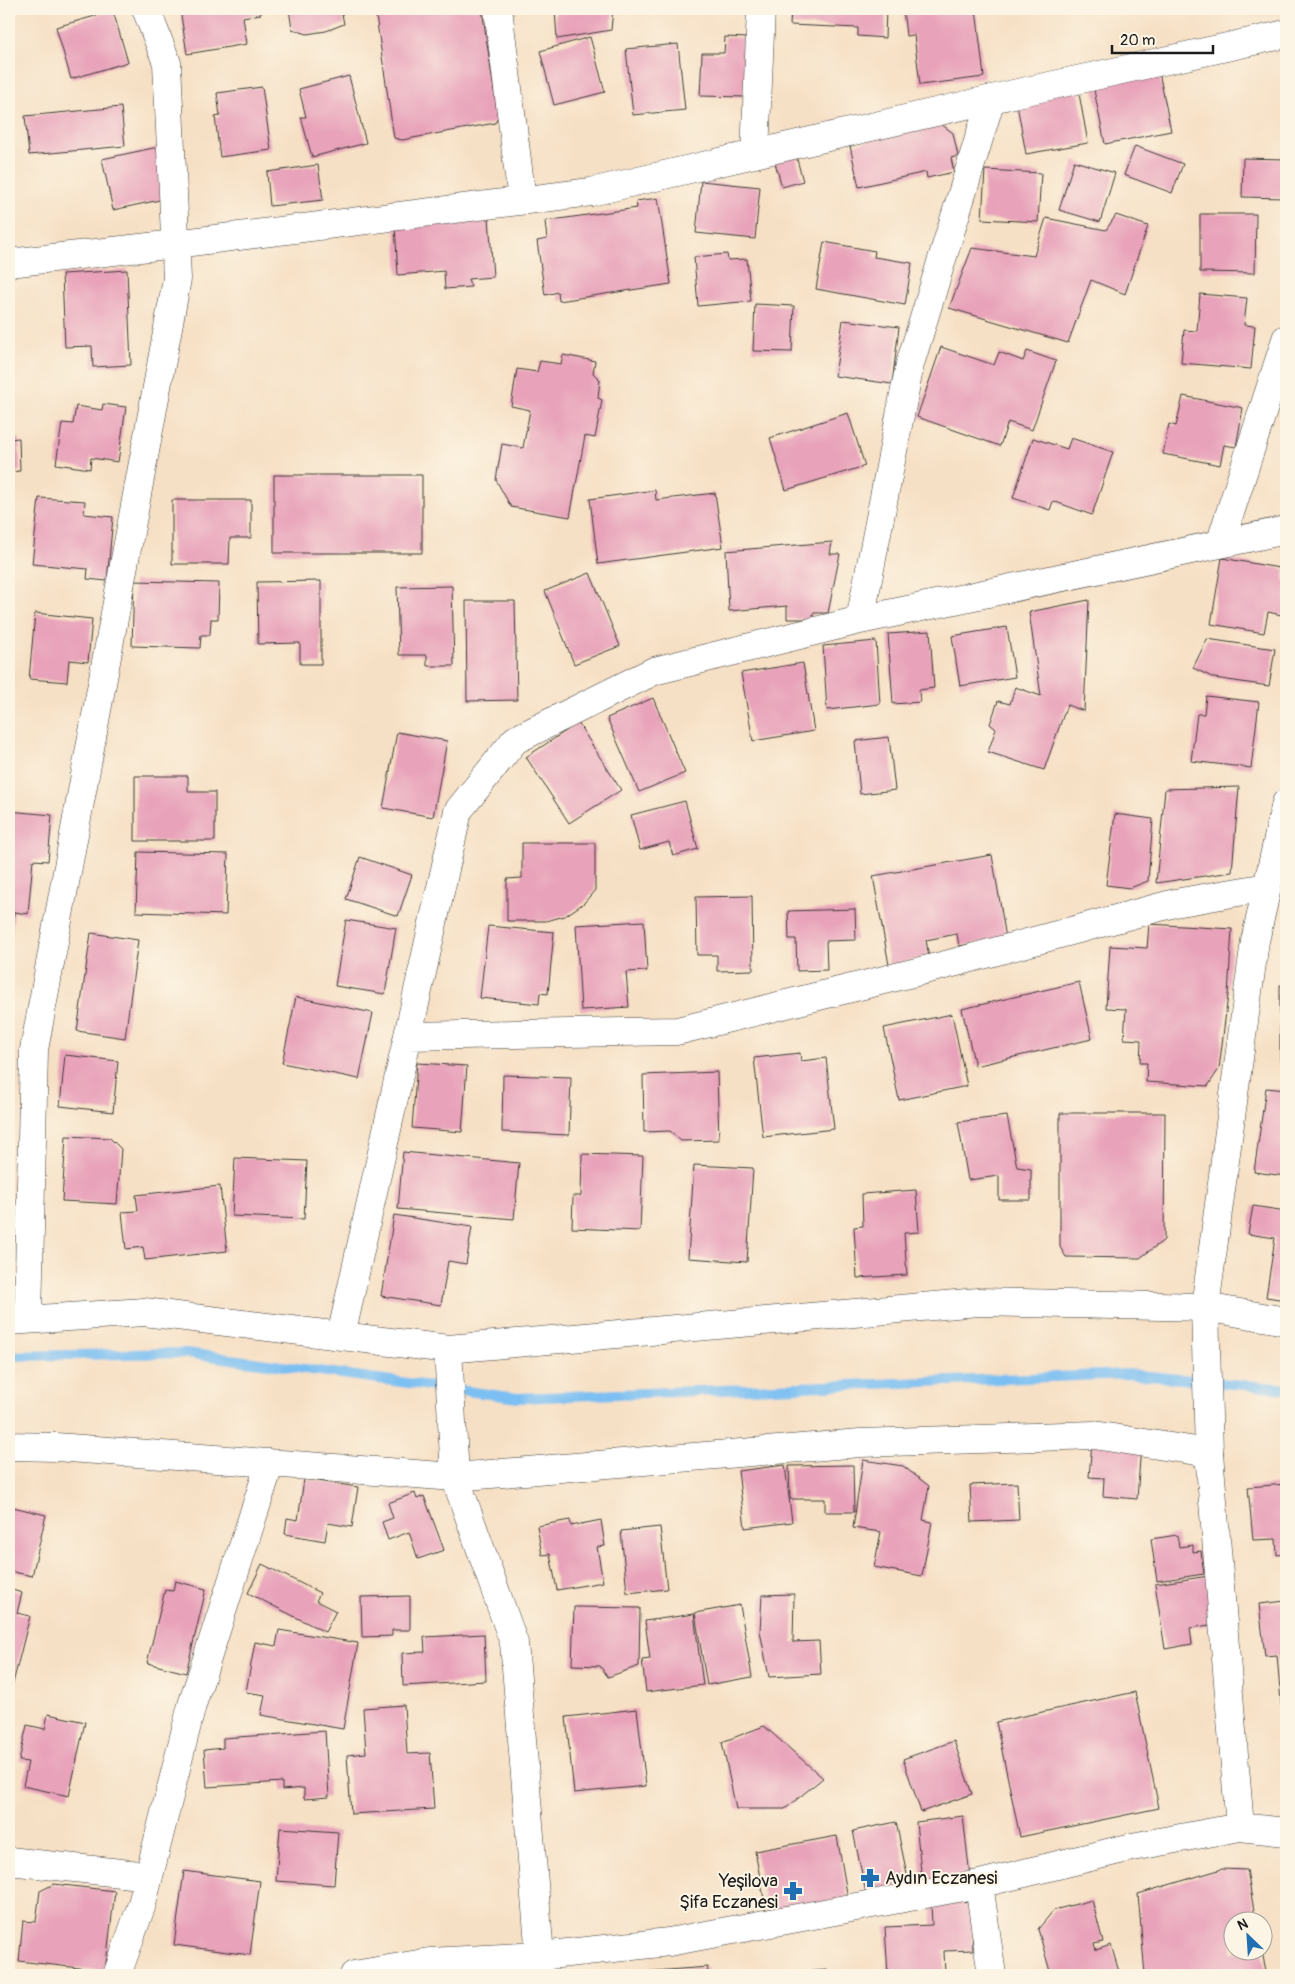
<svg xmlns="http://www.w3.org/2000/svg" width="1295" height="1984" viewBox="0 0 1295 1984" font-family="Pangolin,sans-serif">
<rect width="100%" height="100%" fill="#fcf5e5"/>
<filter id="ink" filterUnits="userSpaceOnUse"><feTurbulence type="fractalNoise" baseFrequency=".02" numOctaves="2"/><feDisplacementMap in="SourceGraphic" scale="10" xChannelSelector="R" yChannelSelector="G"/><feConvolveMatrix kernelMatrix="1 2 1 2 8 2 1 2 1" color-interpolation-filters="sRGB"/></filter>
<filter id="wash" filterUnits="userSpaceOnUse"><feTurbulence type="fractalNoise" baseFrequency=".0096" numOctaves="4" result="noise"/><feDisplacementMap in="SourceGraphic" scale="20" xChannelSelector="R" yChannelSelector="G"/><feGaussianBlur stdDeviation="1.12" result="paint"/><feColorMatrix in="noise" values="0 0 0 0 0 0 0 0 0 0 0 0 0 0 0 0 0 1.4 0 .05"/><feComposite in="paint" operator="in"/></filter>
<g filter="url(#wash)">
<rect width="100%" height="100%" fill="#f6e0c5"/>
<g fill="none" stroke-linecap="round" stroke-linejoin="round">
<path stroke="#7bbff2" stroke-width="10" d="M9,1356L186,1353L518,1398L1128,1374L1286,1389"/>
</g>
<g id="blocks">
<path fill="#e8a2ba" d="M180,9H261V14L243,17L247,44L187,54Z
M289,9H341L344,24L326,31L307,34L292,29Z
M375,9H482L498,118L495,123L402,140L394,138Z
M555,9H613L611,30L557,39Z
M716,9H748L747,15Z
M791,9H886L885,38L858,36V28L790,25Z
M903,9H976L984,77L920,85L914,35L906,36Z
M113,11L128,62L71,79L56,27Z
M590,37L605,92L554,105L540,51Z
M725,37L748,38L746,97L700,96L702,53H724Z
M678,44L685,110L633,115L626,49Z
M1159,72L1171,131L1105,144L1093,85Z
M349,76L366,143L312,157L301,117H306L299,89Z
M262,87L271,150L220,157L215,117L220,116L217,93Z
M1078,88L1088,143L1026,154L1016,99Z
M121,107L125,146L29,155L25,116Z
M937,121L953,133L958,156L951,158L954,172L927,178L926,172L859,187L850,146Z
M1135,146L1183,164L1172,193L1124,175Z
M158,147L169,198L113,210L102,159Z
M794,149L803,181L782,187L773,156Z
M1243,158L1286,159L1285,198L1242,197Z
M1074,161L1115,173L1100,222L1059,210Z
M318,165L323,200L270,206L267,172Z
M985,170L1041,173L1038,222L982,219Z
M701,181L760,187L755,239L696,233Z
M658,198L671,284L559,301L558,292L545,295L537,241L547,239L545,221L637,208L636,201Z
M1200,214H1256L1255,273L1200,272Z
M1116,215L1148,226L1125,294L1091,280L1068,343L949,308L972,248L1034,256L1046,218L1106,230Z
M489,217L493,277L468,279L471,287L445,289L444,271L398,275L395,225Z
M824,242L875,251L874,257L912,263L905,305L816,289Z
M727,254L728,260L747,259L751,301L698,306L694,257Z
M127,270L131,365L93,367L92,346L65,347L62,274Z
M1200,294L1247,298L1244,325L1255,326L1251,369L1181,363L1184,330L1197,331Z
M755,304L794,306L792,352L753,351Z
M843,320L899,327L892,384L835,376Z
M941,347L994,365L999,352L1023,361L1027,351L1056,361L1032,430L1008,422L1000,446L917,417Z
M563,355L595,361L593,373L600,380L598,398L602,400L595,438L585,436L570,517L511,507L496,480L502,444L523,448L530,410L511,406L517,369L537,372L540,361L561,364Z
M1183,396L1243,408L1236,447L1224,445L1220,465L1163,454L1169,424L1176,426Z
M103,404L126,407L118,462L91,458L90,469L56,464L62,423L73,424L76,406L102,410Z
M848,413L865,466L786,490L770,438Z
M19,438L20,471L9,472V439Z
M1033,438L1067,449L1071,438L1113,452L1092,515L1053,501L1050,510L1013,498Z
M274,475H422V553H274Z
M655,490L656,500L715,493L723,547L598,564L590,499Z
M39,498L85,501L84,514L113,517L107,581L87,579L88,569L32,564Z
M172,500H251V538H230L229,564H172Z
M832,542L830,554H840L828,613H813V619H787V606L729,611L726,551Z
M1222,558L1285,569L1283,580L1286,581V616L1268,612L1264,633L1211,624Z
M590,573L620,646L574,664L545,591Z
M134,581L219,583L218,619H211L210,635H201L200,648L132,646Z
M321,581V664H300V643L258,644L257,582Z
M452,586L454,666H427V655H399L397,587Z
M1089,600L1084,711L1067,705L1044,770L988,752L996,729L990,724L998,701L1010,704L1015,687L1041,696L1029,612Z
M466,601H515L517,700L467,701Z
M35,613L92,619L88,662L69,660L67,682L29,679Z
M1007,627L1015,677L960,686L952,636Z
M930,631L934,688L919,690L920,702L893,704L888,634Z
M1207,639L1275,649L1269,686L1214,678L1193,668Z
M876,641L880,704L827,710L823,646Z
M803,663L814,731L753,741L741,673Z
M1206,696L1259,702L1251,768L1191,761L1197,714H1204Z
M653,698L685,773L639,792L607,718Z
M578,723L621,790L569,823L526,757Z
M397,732L447,741L433,817L383,808Z
M889,737L895,790L860,794L855,741Z
M135,776H188V792H215V841H135Z
M1239,787L1232,872L1156,883L1165,789Z
M685,801L698,849L673,856L669,842L640,850L631,815Z
M9,811L52,815L48,861L33,860L28,914L14,912L10,954Z
M1115,814L1153,819L1148,881L1130,888L1106,885Z
M522,843H595V890L584,903L565,916L546,921H507V879L522,878Z
M138,852L228,854L226,915L136,912Z
M992,855L1006,938L959,946L957,934L926,940L929,957L889,965L873,876Z
M360,857L412,875L398,916L346,899Z
M752,896L753,970L717,971V955H697L696,897Z
M855,909L856,940L826,941L827,970L797,971L796,939H789L788,911Z
M346,920L396,928L385,994L335,986Z
M644,921L647,971L626,972L629,1007L581,1010L576,925Z
M1149,924L1232,929L1228,995L1219,1069L1208,1086L1146,1082L1147,1063H1140L1141,1040L1124,1039L1126,1009L1106,1008L1110,946L1147,948Z
M488,926L554,932L548,994L540,993L539,1004L480,998Z
M91,933L138,940L125,1038L77,1031Z
M1079,982L1092,1039L975,1066L962,1009Z
M1280,985H1286V1060H1280Z
M296,997L373,1013L359,1079L282,1063Z
M952,1014L967,1086L899,1100L884,1028Z
M800,1053L801,1061L826,1058L834,1129L763,1137L754,1058Z
M65,1055L118,1061L113,1112L60,1106Z
M417,1063L467,1066L462,1132L412,1128Z
M717,1072L719,1140L681,1141L670,1131L644,1132L643,1075Z
M503,1075L571,1077L569,1135L502,1132Z
M1266,1088L1286,1090V1176L1254,1172Z
M1060,1113H1165L1164,1240L1140,1258L1066,1257L1060,1247Z
M1007,1116L1017,1167L1031,1169V1200H999V1176L968,1180L958,1122Z
M66,1136L110,1138L121,1149L117,1204L62,1201Z
M403,1152L519,1163L514,1219L398,1209Z
M582,1154L643,1156L640,1231L572,1228L573,1196H581Z
M235,1158L307,1161L304,1219L232,1216Z
M694,1165L753,1168L747,1262L688,1258Z
M220,1186L227,1251L145,1260L143,1247L126,1249L122,1212L138,1211L136,1195Z
M916,1190L919,1232L904,1233L907,1275L857,1278L854,1227L863,1226L862,1194Z
M1253,1206L1286,1211V1300L1266,1297L1275,1238L1248,1234Z
M394,1215L472,1227L466,1264L448,1261L441,1305L381,1296Z
M1092,1442L1141,1446L1137,1499L1103,1496L1104,1478L1089,1477Z
M863,1460L903,1466L929,1486L923,1520L932,1522L922,1576L874,1567L881,1532L853,1528Z
M785,1465L792,1522L745,1528L738,1471Z
M853,1465L854,1512H825V1499H790L789,1466Z
M304,1479L358,1487L352,1527L328,1523L325,1541L285,1534L287,1518L298,1520Z
M1017,1483L1019,1520L972,1522L970,1485Z
M1286,1484V1554L1277,1555L1276,1539L1253,1540L1248,1487Z
M415,1493L417,1499L424,1496L444,1550L418,1559L409,1532L388,1540L382,1522L393,1518L388,1503Z
M9,1506L46,1515L32,1576L9,1571Z
M570,1520L571,1526L601,1520L605,1546L597,1547L603,1582L557,1590L550,1554L542,1555L537,1526Z
M660,1527L667,1589L627,1593L621,1531Z
M1177,1535L1179,1547L1193,1545V1552L1201,1551L1204,1574L1157,1581L1151,1539Z
M262,1564L320,1593L316,1601L336,1611L325,1632L248,1593Z
M1209,1576L1216,1624L1190,1628L1192,1644L1165,1649L1155,1584Z
M175,1581L206,1589L186,1673L147,1663L165,1590L173,1591Z
M9,1589L22,1593L17,1613L30,1616L12,1687L9,1686Z
M794,1594L793,1642L819,1641L821,1674L769,1677L760,1631L762,1595Z
M410,1596V1630H392V1636L362,1637L361,1597Z
M1286,1601V1713L1282,1714L1277,1655L1265,1656L1259,1604Z
M740,1605L752,1677L707,1685L695,1613Z
M574,1607L640,1608L639,1666L608,1677L600,1666L572,1665Z
M694,1614L703,1685L646,1692L642,1660L650,1659L645,1621Z
M279,1630L358,1643L343,1729L261,1715L265,1695L246,1692L255,1642L276,1646Z
M484,1634L486,1681L403,1686L402,1653L425,1652L424,1637Z
M1135,1692L1159,1808L1020,1837L996,1722Z
M404,1705L407,1754L430,1753L434,1809L351,1814L347,1755L366,1753L363,1708Z
M637,1709L646,1786L574,1793L566,1717Z
M48,1714L85,1722L69,1796L23,1786L28,1762L19,1761L27,1725L45,1729Z
M764,1726L823,1778L785,1809H736L722,1742Z
M325,1731L329,1797L304,1799V1788L282,1790V1782L207,1787L204,1750L223,1748V1738Z
M954,1741L972,1794L921,1812L903,1759Z
M963,1816L970,1876L922,1882L916,1822Z
M896,1822L909,1884L866,1893L853,1831Z
M280,1828L338,1832L334,1885L276,1881Z
M837,1836L848,1899L767,1915L755,1851Z
M1222,1869L1247,1870L1256,1922H1232V1952H1262L1267,1975H1145L1138,1894Z
M184,1871L260,1881L250,1955L174,1945Z
M54,1884L115,1891L105,1971L19,1961L23,1921L36,1922L40,1891Z
M1092,1900L1103,1942L1094,1944L1096,1950L1111,1945L1120,1975H1051L1038,1929L1054,1910Z
M971,1901L973,1950L944,1951L945,1975H888L885,1927L932,1925L931,1903Z
M708,1967L707,1975H622L628,1973Z
M828,1970V1975H783V1973Z"/>
</g>
</g>
<g filter="url(#ink)">
<use href="#blocks" fill-opacity="0" stroke="#3d3935" stroke-width="1"/>
<g fill="none" stroke-linecap="round" stroke-linejoin="round">
<g stroke="#3d3935" stroke-width="29">
<path id="street" d="M498,9L522,200
M755,154L761,9
M9,263L175,244L591,192L1022,92L1286,34
M1220,544L1286,339
M860,620L910,364L991,99
M408,1036L677,1031L953,963L1175,903L1267,887
M28,1319L34,1050L177,279L167,63L146,9
M9,1321L144,1312L448,1349L978,1302L1205,1307L1286,1321
M341,1336L458,811L515,740L654,671L860,620L1286,530
M448,1349L455,1477L514,1643L540,1956L538,1974
M9,1446L56,1447L455,1477L860,1443L1094,1435L1209,1453
M9,1861L149,1876
M979,1884L992,1975
M117,1975L142,1904L192,1705L270,1463
M354,1975L430,1962L540,1956L669,1942L979,1884L1132,1847L1240,1827"/>
</g>
<g stroke="#3d3935" stroke-width="29">
<path id="secondary" d="M1286,803L1255,941L1205,1307L1209,1453L1240,1827L1286,1832"/>
</g>
<use href="#street" stroke="#fff" stroke-width="28"/>
<use href="#secondary" stroke="#fff" stroke-width="28"/>
</g>
</g>
<defs>
<g id="pharmacy-bare" transform="scale(1.5)"><path d="M-2-6h4v4h4v4h-4v4h-4v-4h-4v-4h4Z" fill="#1f6fb2" stroke="#fcf5e5" stroke-width="2.5" paint-order="stroke"/></g>
</defs>
<g fill-rule="evenodd">
<use href="#pharmacy-bare" x="870" y="1878"/>
<use href="#pharmacy-bare" x="793" y="1891"/>
</g>
<g text-anchor="middle" dominant-baseline="central" stroke-width="4" stroke-linejoin="round" paint-order="stroke">
<g font-size="18" fill="#1c1c1c" stroke="#fcf5e5" text-anchor="start">
<text x="885" y="1878">Aydın Eczanesi</text>
<text x="778" y="1881" text-anchor="end">Yeşilova<tspan x="778" dy="21">Şifa Eczanesi</tspan></text>
</g>
</g>
<rect width="1295" height="1984" fill="none" stroke="#fcf5e5" stroke-width="30"/>
<g transform="translate(1248 1936) rotate(335)"><circle r="24" fill="#fcf5e5" stroke="#a29e95"/>
<path d="M0-4L9 19L0 12L-9 19Z" fill="#1f6fb2"/>
<text y="-8" font-size="14" font-weight="bold" text-anchor="middle" fill="#1c1c1c">N</text>
</g>
<path d="M1112 45v8h101v-8" fill="none" stroke="#1c1c1c" stroke-width="2.5"/>
<text x="1120" y="45" font-size="15" fill="#1c1c1c" stroke="#fcf5e5" stroke-width="4" paint-order="stroke">20 m</text>
</svg>
